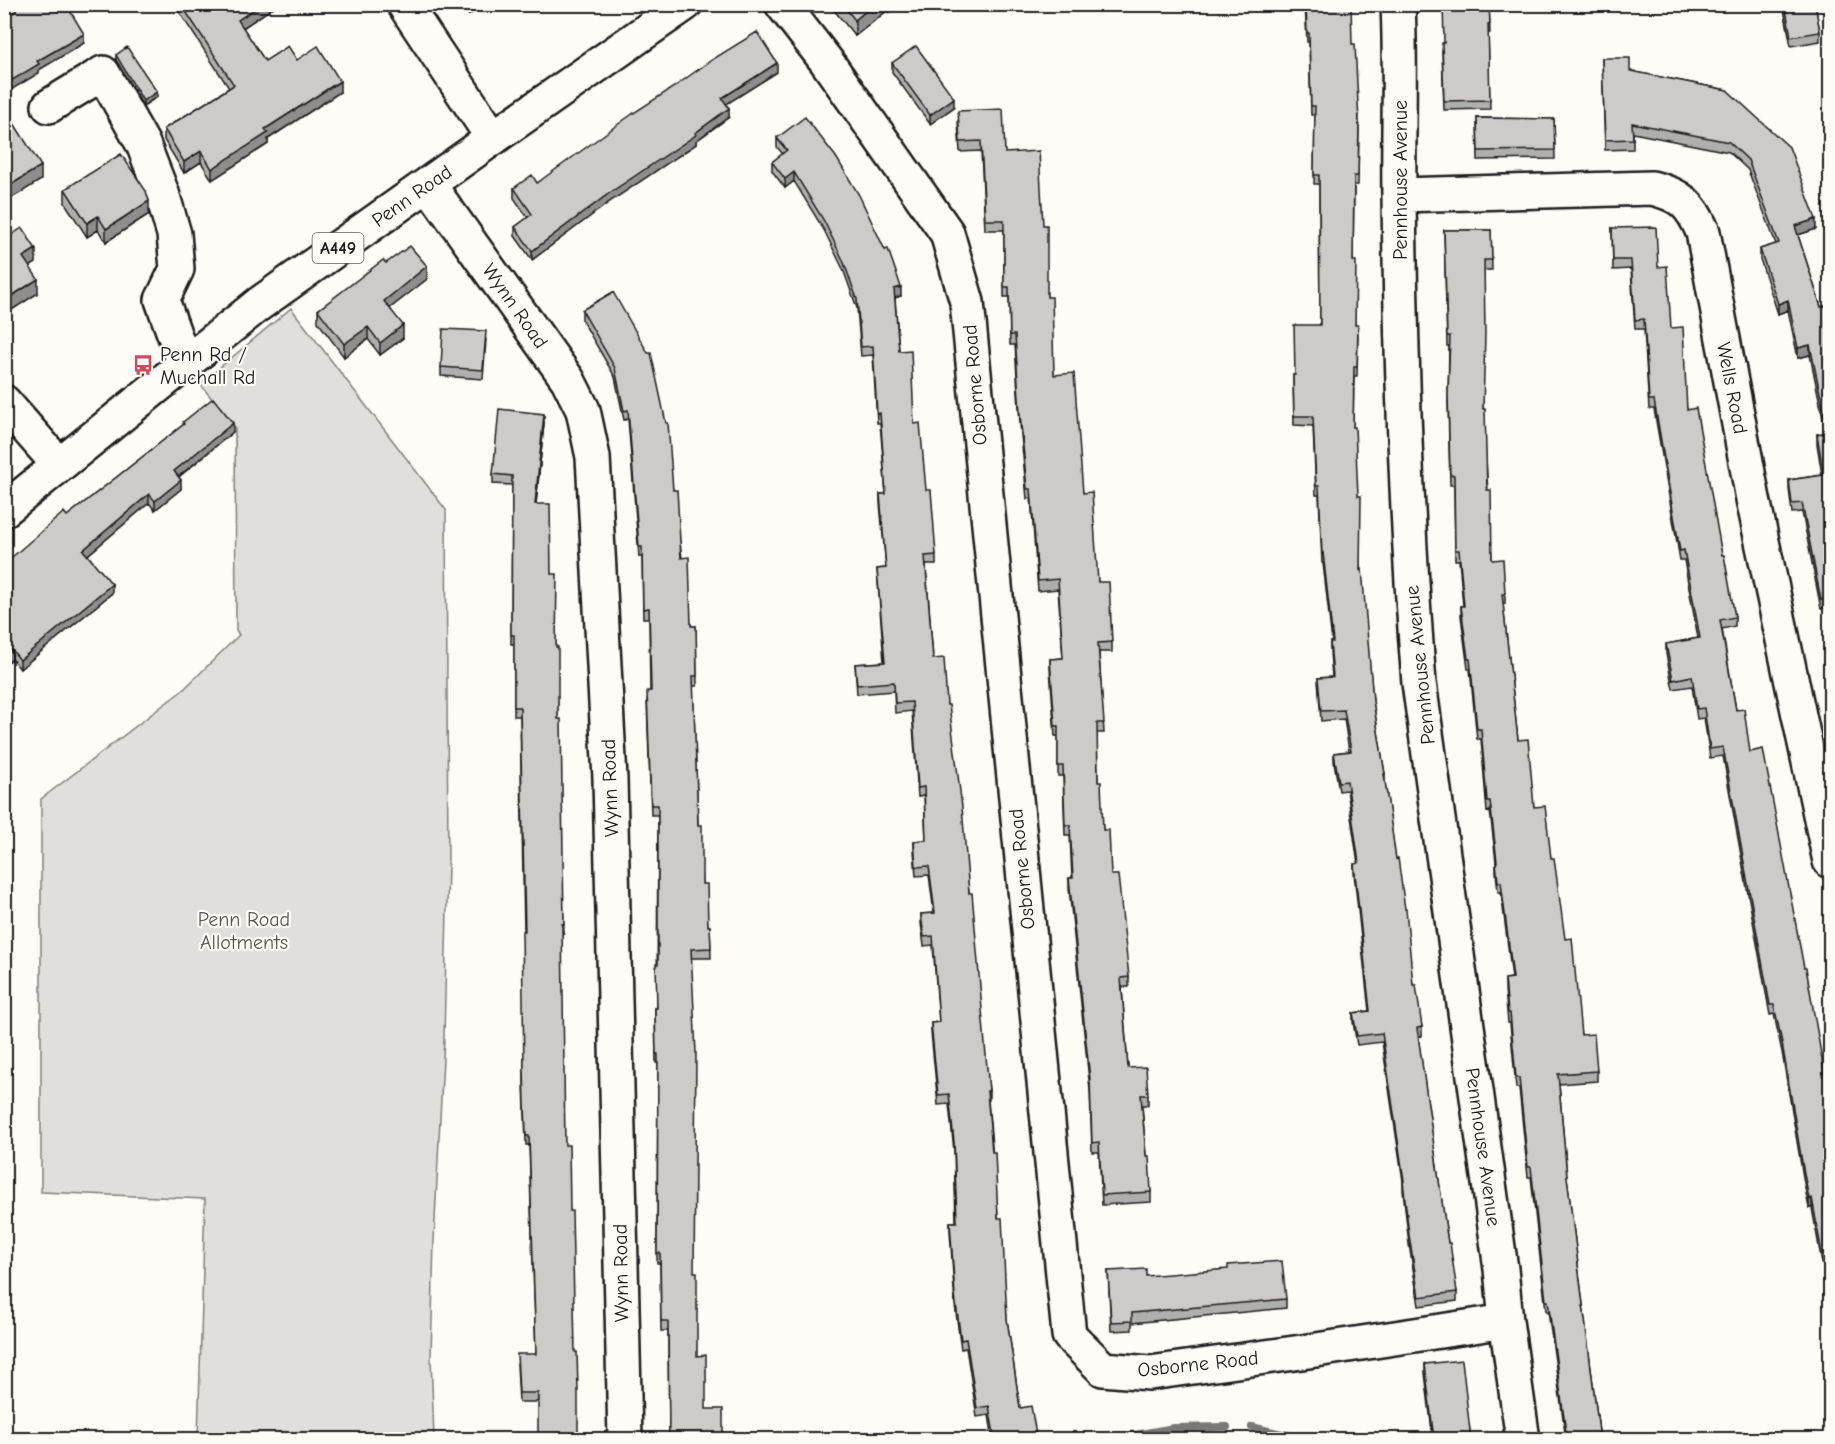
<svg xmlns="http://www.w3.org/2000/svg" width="1835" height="1444" viewBox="0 0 1835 1444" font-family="'Comic Neue',sans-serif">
<rect width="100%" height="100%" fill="#fdfcf7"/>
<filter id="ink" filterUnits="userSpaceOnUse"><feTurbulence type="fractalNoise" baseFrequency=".0167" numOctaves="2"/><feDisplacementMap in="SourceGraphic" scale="12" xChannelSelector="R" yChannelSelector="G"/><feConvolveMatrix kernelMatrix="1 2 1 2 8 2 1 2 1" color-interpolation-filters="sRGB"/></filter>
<g filter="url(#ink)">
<path fill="#e0dfdb" stroke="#7e7e7c" stroke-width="1.5" d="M291,308L446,510L448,864L444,1038L434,1240L431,1357L434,1439H198L205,1199L41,1192V799L183,690L239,635L236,630L235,427L200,384Z"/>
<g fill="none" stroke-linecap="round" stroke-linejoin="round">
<path stroke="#797876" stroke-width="8" d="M1252,1427L1304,1439
M1107,1440L1174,1428L1227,1427"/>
<g stroke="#1c1c1c" stroke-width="38">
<path id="minor" d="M404,4L493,138
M782,4L827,62L947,233L967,302L1069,1335L1103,1369L1150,1373L1316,1350L1506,1321
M1398,4C1401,68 1398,132 1399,196C1401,358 1406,521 1419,683L1501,1269L1506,1321L1523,1440
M49,106L103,73L143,144L162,193L174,234L177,269L162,300L185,364
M429,185L568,380L583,410L593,457L610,779L625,1440
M1399,195L1652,188C1681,195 1691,204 1703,232L1753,499L1830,861
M4,402L59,465"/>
</g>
<g stroke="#1c1c1c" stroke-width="38">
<path id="highway" d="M4,510L259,304L493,138L685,4"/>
</g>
<use href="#minor" stroke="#fdfcf7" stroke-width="33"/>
<use href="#highway" stroke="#fdfcf7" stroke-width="33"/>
</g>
<path fill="#afafac" stroke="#1c1c1c" stroke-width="1.5" d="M178,4H278L243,28L265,61L297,60L340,92L268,139V144L212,180L201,162L184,173L164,140V129L229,88L178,10Z
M463,4H485L469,15Z
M829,4H899L889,12L888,10L855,36Z
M1305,4L1352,44L1359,123L1358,185H1354L1353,261L1355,325L1358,335L1357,376H1354L1353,427L1360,570L1373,701L1385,774V783L1413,985L1422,1027V1036L1418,1037L1448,1243L1457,1292V1301L1419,1306L1409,1244L1403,1190V1181L1382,1042L1357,1045L1353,1022V1013L1369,1011L1354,873V864H1358L1347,790L1339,791L1334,762V753L1349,751L1344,719L1321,721L1318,678L1332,677L1330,652V642H1332L1323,563H1322L1319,495H1316L1313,426L1294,425L1293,375H1295L1320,325L1319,184H1314L1315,115H1311L1309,42H1307Z
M1489,4L1490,33H1488L1490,109L1444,110L1442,52L1444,43Z
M1783,4H1815L1820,32V41L1791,46Z
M116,55L157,97L143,106L116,60Z
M1602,58L1630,71L1727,90L1816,229L1798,235L1821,307L1830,305V607L1821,609L1802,512L1792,513L1789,489V480L1822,475L1817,444V434L1826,433L1810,355L1798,358L1788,310L1778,314L1760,259V249L1776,244L1748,170L1729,152L1633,133V149L1605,150Z
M892,63L954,107L930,124L892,72Z
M777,72L726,104L729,117L696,141V144L608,203L532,260L515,236V227L528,218L514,198V188L537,183Z
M1477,118L1554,119L1555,159L1478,160Z
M958,121L1005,153L1047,297L1054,375L1083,493L1098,582L1112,642V652H1099L1104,733H1097L1098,782L1103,830L1129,977V987H1122L1128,1068L1148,1095V1105H1142L1146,1156L1151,1192V1202L1102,1205L1099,1152H1092L1090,1090L1069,888V878H1072L1070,835H1065L1063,776H1058V736H1055L1050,669V659L1063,658L1058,589L1038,591L1031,498L1027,499L1020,424L1015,345H1010L1009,297H1004V230H985L981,151L960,152Z
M777,138L901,296L895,298L899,351L914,424L936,555V565H926L933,659L947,705L969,893L989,1091V1100H988L1007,1319L1020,1408L1037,1440H993L989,1415L977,1417L966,1348L961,1349L955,1305L950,1231V1222H956L954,1151L949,1104L938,1105L931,1032V1023L939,1022L933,945L924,946L921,923V914L934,913L929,875L916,876L914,850V841L926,840L924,796L918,797L912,711L895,713L894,691L857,694L855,664L884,662L877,569L886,568L880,503V494H886L880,423H877L873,355L861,356L857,308L843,269L824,230L794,181L785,188L772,171V162L783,154L777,147Z
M65,189L149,214L106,242L98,230L87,237L65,203Z
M1612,228L1658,267L1687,410L1722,555L1735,617V626L1722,629L1736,710L1750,752L1830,1105V1308L1812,1208H1809L1804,1183L1782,1052L1774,1014L1770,1015L1723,756L1710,758L1704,718L1697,719L1692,686L1673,689L1666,654V644L1698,638L1684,560H1680L1654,409H1649L1644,329H1635L1631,269L1613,270Z
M1444,230H1491L1492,270H1484L1483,409L1492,560L1505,594V604H1503L1518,740L1534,807L1551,858L1581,1035L1597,1071V1081L1559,1084L1567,1177L1600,1440H1566L1548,1311H1546L1531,1177H1528L1519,1088H1516L1510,1023H1508L1505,989V979L1512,978L1501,892H1498L1496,872V862L1490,811L1487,812L1481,739H1477L1470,669H1468L1461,616V606H1463L1459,560H1455L1454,485H1450L1448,403L1449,346H1447Z
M386,263L427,279L390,308L403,338L380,355L368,339L344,357L318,322V310Z
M613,292L673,490L691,626H696L697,686H693L698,825L702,884L708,926H710L711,958H691L669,1440L668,1331H661L660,1263H657L658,1063H656L655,1008H657L658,815H651L647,700L650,691L649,618H643L642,557H639L628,419L624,420L615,377L582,320V310Z
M486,340L483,379L441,376V367Z
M183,422L233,432L179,477L181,489L155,510L149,503L88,555L112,593L20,669L12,659L4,665V564L67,516L183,425Z
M544,423L536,504L551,574L556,647L564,933H562L538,1402H519L517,1364L536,1354L529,1145H526L524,1081V931L520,716H514V644H511L512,485L493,484V474Z
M1108,1271L1146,1276L1286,1299V1308L1132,1323V1330L1111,1331Z
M1425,1364L1469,1424L1471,1440H1433L1425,1373Z"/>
<path fill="#8f8e8c" stroke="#1c1c1c" stroke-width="1.5" d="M262,4H278L238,31V20Z
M444,4H452L444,10Z
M470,4H485L469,15V5Z
M874,4H888V10L855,36V20Z
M889,4H899L889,12Z
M84,34V43L39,70V73L4,94V85L37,61Z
M777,63V72L722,107V98Z
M340,81V92L268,139V144L212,180V169L265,129Z
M157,92V97L143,106V101Z
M954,98V107L930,124V115Z
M729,108V117L696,141V144L608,203L532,260V251L608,194L695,133Z
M201,151V162L184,173V162Z
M41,166V180L4,203V189Z
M794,172V181L785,188V179Z
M149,201V214L106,242V229Z
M98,216V230L87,237V223Z
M1816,219V229L1795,236V226Z
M36,249V263L23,271V257Z
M427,266V279L384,313V301Z
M38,279V293L4,315V301Z
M901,287V296L894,298V289Z
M1788,300V310L1778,314V304Z
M403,325V338L380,355V343Z
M368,327V339L344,357V344Z
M1810,345V355L1798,358V348Z
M544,414V423L535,514V504Z
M233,423V432L174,480V471Z
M181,480V489L155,510V501Z
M149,494V503L83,559V550Z
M112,584V593L20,669V660Z
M12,650V659L4,665V656Z
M1812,1198V1208H1809V1199Z"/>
<path fill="#cccbc8" stroke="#1c1c1c" stroke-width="1.5" d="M18,4H66L84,34L37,61L39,64L4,85V18L16,11L14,7Z
M181,4H262L238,20L265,61L288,46L297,60L318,46L340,81L265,129L268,133L212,169L201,151L184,162L164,129L234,85Z
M842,4H874L855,20Z
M1306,4H1351L1352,44H1355L1359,123L1358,176H1354L1353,261H1356L1355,325H1358L1357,367H1354L1353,427H1355L1358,496H1361L1360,570L1362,569L1373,701L1385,774H1384L1396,859L1398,858L1405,909H1406L1413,985H1416L1422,1027L1417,1028L1448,1243H1450L1457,1292L1419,1297L1409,1235L1403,1181H1404L1382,1033L1357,1036L1353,1013L1370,1011L1354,864L1359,863L1347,781L1339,782L1334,753L1351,751L1344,710L1321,711L1318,678L1333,677L1330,642H1333L1323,553L1322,554L1319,486H1316L1313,416H1294L1293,375H1295L1294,325H1320L1319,175H1314L1315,106H1311L1309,33H1307Z
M1443,4H1489L1490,24H1488L1490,100L1444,101L1442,43H1444Z
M1785,4H1815L1820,32L1791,37Z
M757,32L777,63L722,98L729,108L695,133L696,135L608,194L532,251L515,227L532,214L514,188L532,175L537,183L635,112L674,87L710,61Z
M916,46L954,98L930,115L892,63Z
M127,47L157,92L143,101L116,55Z
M1602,58H1630V71L1727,90L1789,147L1816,219L1795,226L1821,307L1830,305V469L1823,470L1817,434L1828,432L1810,345L1798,348L1788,300L1778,304L1760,249L1779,243L1748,160L1729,142L1632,123L1633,139L1605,140Z
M1003,109L1005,153L1039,151L1043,225H1047V297H1052L1054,375L1074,373L1083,493L1092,492L1098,582H1109L1112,642L1098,643L1104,723H1097L1098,782H1101L1103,830H1109L1111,875H1118L1129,977L1121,978L1128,1068L1146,1067L1148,1095H1141L1146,1156H1149L1151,1192L1102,1195L1099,1142L1092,1143L1090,1080L1069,878H1073L1070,825H1065L1063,766H1058V726H1055L1050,659L1063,658L1058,579L1038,581L1031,489H1027L1020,414L1015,335H1010L1009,287H1004V220H985L981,141L960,142L958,111Z
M10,117L41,166L4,189V121Z
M805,117L836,157L859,195L885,250L888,249L901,287L894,289L899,351L911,350L914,424L920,423L926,490H931L936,555L925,556L933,659L944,658L947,705H949L962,807L969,893H972L989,1091H987L992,1152H995L998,1218H1002L1007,1319L1020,1408L1031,1406L1037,1440H995L989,1406L977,1408L966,1339L961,1340L955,1296L950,1222H957L954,1142L949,1094L938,1095L931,1023L939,1022L933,936L924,937L921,914L935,913L929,866L916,867L914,841L926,840L924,787L918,788L912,702L895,703L894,682L857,685L855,664L885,662L877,569L886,568L880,494H886L880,413L877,414L873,346L861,347L857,299L843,260L824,221L794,172L785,179L772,162L787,150L777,138Z
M1477,118L1554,119L1555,150L1478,151Z
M121,154L146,191L149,201L106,229L98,216L87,223L65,189Z
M1656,227L1658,267L1667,266L1671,328L1683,327L1687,410L1696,408L1722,555H1724L1735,617L1720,620L1736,710L1744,709L1750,752L1763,749L1804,968H1806L1830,1105V1298L1812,1198L1809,1199L1804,1174L1782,1043L1774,1005H1770L1723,747L1710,749L1704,708L1697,709L1692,676L1673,680L1666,644L1700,638L1684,550L1680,551L1654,400H1649L1644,319L1635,320L1631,260H1613L1612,228Z
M22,228L36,249L23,257L38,279L4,301V240Z
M1444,230H1491L1492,260H1484L1485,334L1483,409H1485L1487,490H1491L1492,560L1503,559L1505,594H1502L1518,740L1528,739L1534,807L1545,806L1551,858H1554L1565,939L1572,938L1581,1035L1594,1034L1597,1071L1558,1074L1567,1177L1600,1440H1567L1548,1301H1546L1531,1167H1528L1519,1078H1516L1510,1013H1508L1505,979L1513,978L1501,882H1498L1496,862H1497L1490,801H1487L1481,729H1477L1470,659H1468L1461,606H1464L1459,550H1455L1454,475H1450L1448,393L1450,336H1447Z
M410,246L427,266L384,301L403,325L380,343L368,327L344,344L318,310L383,260L386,263Z
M613,292L648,353H651L666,423H668L673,490H677L681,558L689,557L691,626H696L697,676H693L698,825H702V884H707L708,926H710L711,948L691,949L696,1053L694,1272H697V1356L706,1355V1409H723V1440H669L668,1321H661L660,1253H657L658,1054H656L655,1008H657L656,964H658V805H651L647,691H651L649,608L643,609L642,547H639L628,410L624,411L615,368L582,310Z
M443,329L486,331L483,370L441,367Z
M213,398L233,423L174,471L181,480L155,501L149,494L83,550L112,584L20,660L12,650L4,656V564L64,512L67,516L184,424L183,422Z
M499,409L544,414L535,504H550L551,574H557L556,647H558V719H561L564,924H562L565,1145H569L570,1211H572L575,1352H577L578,1391V1440H538V1393H519L517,1354H536L529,1136H526L524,1071L522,931H525L520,707H514V635H511L512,476L493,474Z
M1830,474V598L1821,600L1802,503L1792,504L1789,480Z
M1282,1261L1286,1299L1132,1313V1321L1111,1322L1108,1271L1146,1269V1276L1228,1269V1265Z
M1462,1360L1471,1440H1434L1425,1364Z
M1632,1436L1633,1440H1603Z"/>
</g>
<defs>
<g id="bus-bare" transform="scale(1.62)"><path d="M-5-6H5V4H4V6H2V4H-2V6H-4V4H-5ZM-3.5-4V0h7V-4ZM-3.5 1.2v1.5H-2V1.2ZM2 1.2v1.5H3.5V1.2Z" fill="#d1495b" stroke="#fdfcf7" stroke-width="2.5" paint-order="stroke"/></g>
</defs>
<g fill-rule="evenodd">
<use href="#bus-bare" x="143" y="365"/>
</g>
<g text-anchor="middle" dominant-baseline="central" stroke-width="4.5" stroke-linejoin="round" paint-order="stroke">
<rect fill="#fdfcf7" stroke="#605f5e" stroke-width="1.5" x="312.5" y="233" width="51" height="30" rx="4.5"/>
<g font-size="18" font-weight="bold" fill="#1c1c1c">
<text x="338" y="248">A449</text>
</g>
<g font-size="20" fill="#1c1c1c" stroke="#fdfcf7">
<text transform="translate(1400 180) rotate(-90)">Pennhouse Avenue</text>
<text transform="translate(412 196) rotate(-35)">Penn Road</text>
<text transform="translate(515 306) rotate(55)">Wynn Road</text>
<text transform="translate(975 385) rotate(-95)">Osborne Road</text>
<text transform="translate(1732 388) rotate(79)">Wells Road</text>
<text transform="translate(1420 665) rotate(-96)">Pennhouse Avenue</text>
<text transform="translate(610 788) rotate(-92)">Wynn Road</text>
<text transform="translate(1022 869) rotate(-96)">Osborne Road</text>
<text transform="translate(1483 1147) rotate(82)">Pennhouse Avenue</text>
<text transform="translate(621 1273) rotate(-91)">Wynn Road</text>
<text transform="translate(1198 1364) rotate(-6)">Osborne Road</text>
</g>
<g font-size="20" fill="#1c1c1c" stroke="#fdfcf7" text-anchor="start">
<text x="160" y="354">Penn Rd /<tspan x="160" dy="23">Muchall Rd</tspan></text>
</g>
<g font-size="20" fill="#575655" stroke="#fdfcf7">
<text x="244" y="919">Penn Road<tspan x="244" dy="23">Allotments</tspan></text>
</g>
</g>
<rect width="1835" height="1444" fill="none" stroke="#fdfcf7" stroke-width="24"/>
<rect x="12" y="12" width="1811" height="1420" fill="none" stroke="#1c1c1c" stroke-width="2" filter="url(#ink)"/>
</svg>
